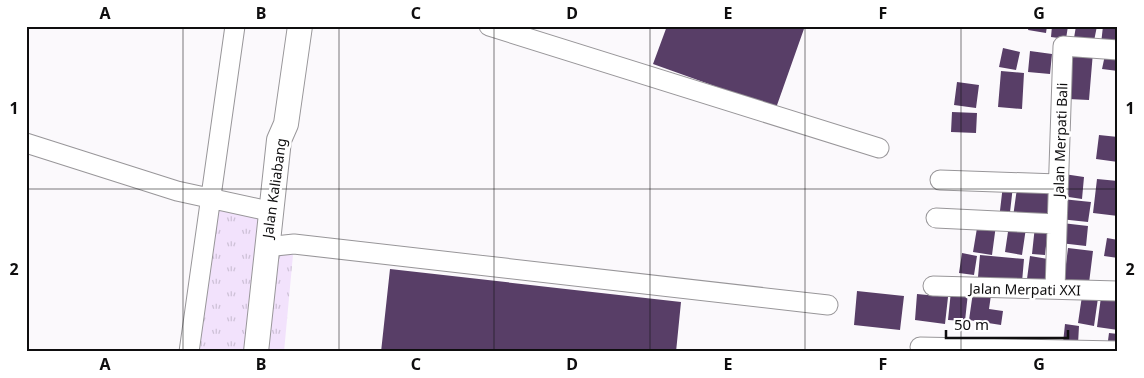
<svg xmlns="http://www.w3.org/2000/svg" width="1144" height="378" viewBox="0 0 1144 378" font-family="'Noto Sans',sans-serif">
<defs>
<pattern id="grass-tufts" width="24" height="20" patternUnits="userSpaceOnUse" patternTransform="scale(1.25)"><rect width="24" height="20" fill="#f2e2fc"/><path d="M3 7l-1-3M5 7V3M7 7l1-3M15 17l-1-3M17 17v-4M19 17l1-3" fill="none" stroke="#cec1d7"/></pattern>
</defs>
<rect width="100%" height="100%" fill="#fbf9fc"/>
<path fill="url(#grass-tufts)" d="M211,198L273,212L266,247L294,244L284,352H191Z"/>
<path fill="#583e67" d="M667,26H805L776,108L653,64Z
M1029,26H1047L1046,33L1028,30Z
M1052,26H1068L1066,39L1051,37Z
M1076,26H1097L1094,41L1074,38Z
M1103,26H1118V45L1101,44Z
M1003,48L1020,52L1016,70L999,67Z
M1030,51L1052,54L1050,74L1028,72Z
M1072,51L1093,52L1089,100L1068,99Z
M1105,55L1118,57V71L1102,69Z
M1001,71L1024,73L1022,109L998,107Z
M957,82L979,85L976,108L954,105Z
M952,112L977,113L976,133L951,132Z
M1099,135L1118,137V162L1096,159Z
M1064,174L1084,177L1082,199L1062,196Z
M1097,179L1118,181V216L1093,213Z
M1003,185L1013,186L1009,221L999,219Z
M1017,188L1053,192L1049,222L1013,217Z
M1062,199L1091,202L1088,222L1060,219Z
M978,222L996,225L992,255L973,252Z
M1062,223L1088,226L1086,246L1060,243Z
M1009,225L1026,228L1022,255L1005,252Z
M1035,226L1048,228L1045,255L1032,254Z
M1107,238L1118,240V258L1104,256Z
M1068,248L1093,251L1089,283L1064,280Z
M962,253L977,256L974,275L959,273Z
M980,255L1024,259L1022,282L978,277Z
M1030,256L1048,259L1046,281L1027,279Z
M390,269L681,302L676,352H381Z
M857,291L904,296L900,330L854,325Z
M951,291L968,293L965,321L948,320Z
M973,292L991,295L989,309L1003,311L1001,325L969,320Z
M917,294L948,297L945,324L915,320Z
M1082,296L1098,298L1094,326L1078,323Z
M1101,297L1118,299V330L1097,327Z
M1065,324L1079,326L1078,344L1063,343Z
M1109,333L1118,334V349L1107,348Z"/>
<g fill="none" stroke-linecap="round" stroke-linejoin="round">
<g stroke="#989699" stroke-width="21">
<path id="minor" d="M489,26L879,148
M26,143L177,191L273,212
M940,180L1058,184
M936,218L1057,224
M266,247L294,244L828,305
M933,286L1118,291
M1055,289L1063,46L1118,50
M920,347L1118,351
M189,352L235,26"/>
</g>
<g stroke="#989699" stroke-width="26">
<path id="major" d="M256,352L279,140L286,124L300,26"/>
</g>
<use href="#minor" stroke="#fff" stroke-width="19"/>
<use href="#major" stroke="#fff" stroke-width="24"/>
</g>
<path fill="none" stroke="#0f0e0f" stroke-width="1" stroke-opacity="0.55" d="M183,26V352M339,26V352M494,26V352M650,26V352M805,26V352M961,26V352M26,189H1118"/>
<g text-anchor="middle" dominant-baseline="central" stroke-width="5" stroke-linejoin="round" paint-order="stroke">
<g font-size="14" fill="#0f0e0f" stroke="#fff">
<text transform="translate(1060 140) rotate(-88)">Jalan Merpati Bali</text>
<text transform="translate(274 188) rotate(-82)">Jalan Kaliabang</text>
<text transform="translate(1025 289) rotate(1)">Jalan Merpati XXI</text>
</g>
</g>
<rect width="1144" height="378" fill="none" stroke="#ffffff" stroke-width="55"/>
<path d="M946 330v8h122v-8" fill="none" stroke="#0f0e0f" stroke-width="2.5"/>
<text x="954" y="330" font-size="15" fill="#0f0e0f" stroke="#ffffff" stroke-width="4" paint-order="stroke">50 m</text>
<rect x="28" y="28" width="1088" height="322" fill="none" stroke="#0f0e0f" stroke-width="2"/>
<g font-size="16" text-anchor="middle" font-weight="bold" fill="#0f0e0f">
<text x="105" y="19">A</text>
<text x="261" y="19">B</text>
<text x="416" y="19">C</text>
<text x="572" y="19">D</text>
<text x="728" y="19">E</text>
<text x="883" y="19">F</text>
<text x="1039" y="19">G</text>
<text x="14" y="114">1</text>
<text x="1130" y="114">1</text>
<text x="14" y="275">2</text>
<text x="1130" y="275">2</text>
<text x="105" y="370">A</text>
<text x="261" y="370">B</text>
<text x="416" y="370">C</text>
<text x="572" y="370">D</text>
<text x="728" y="370">E</text>
<text x="883" y="370">F</text>
<text x="1039" y="370">G</text>
</g>
</svg>
